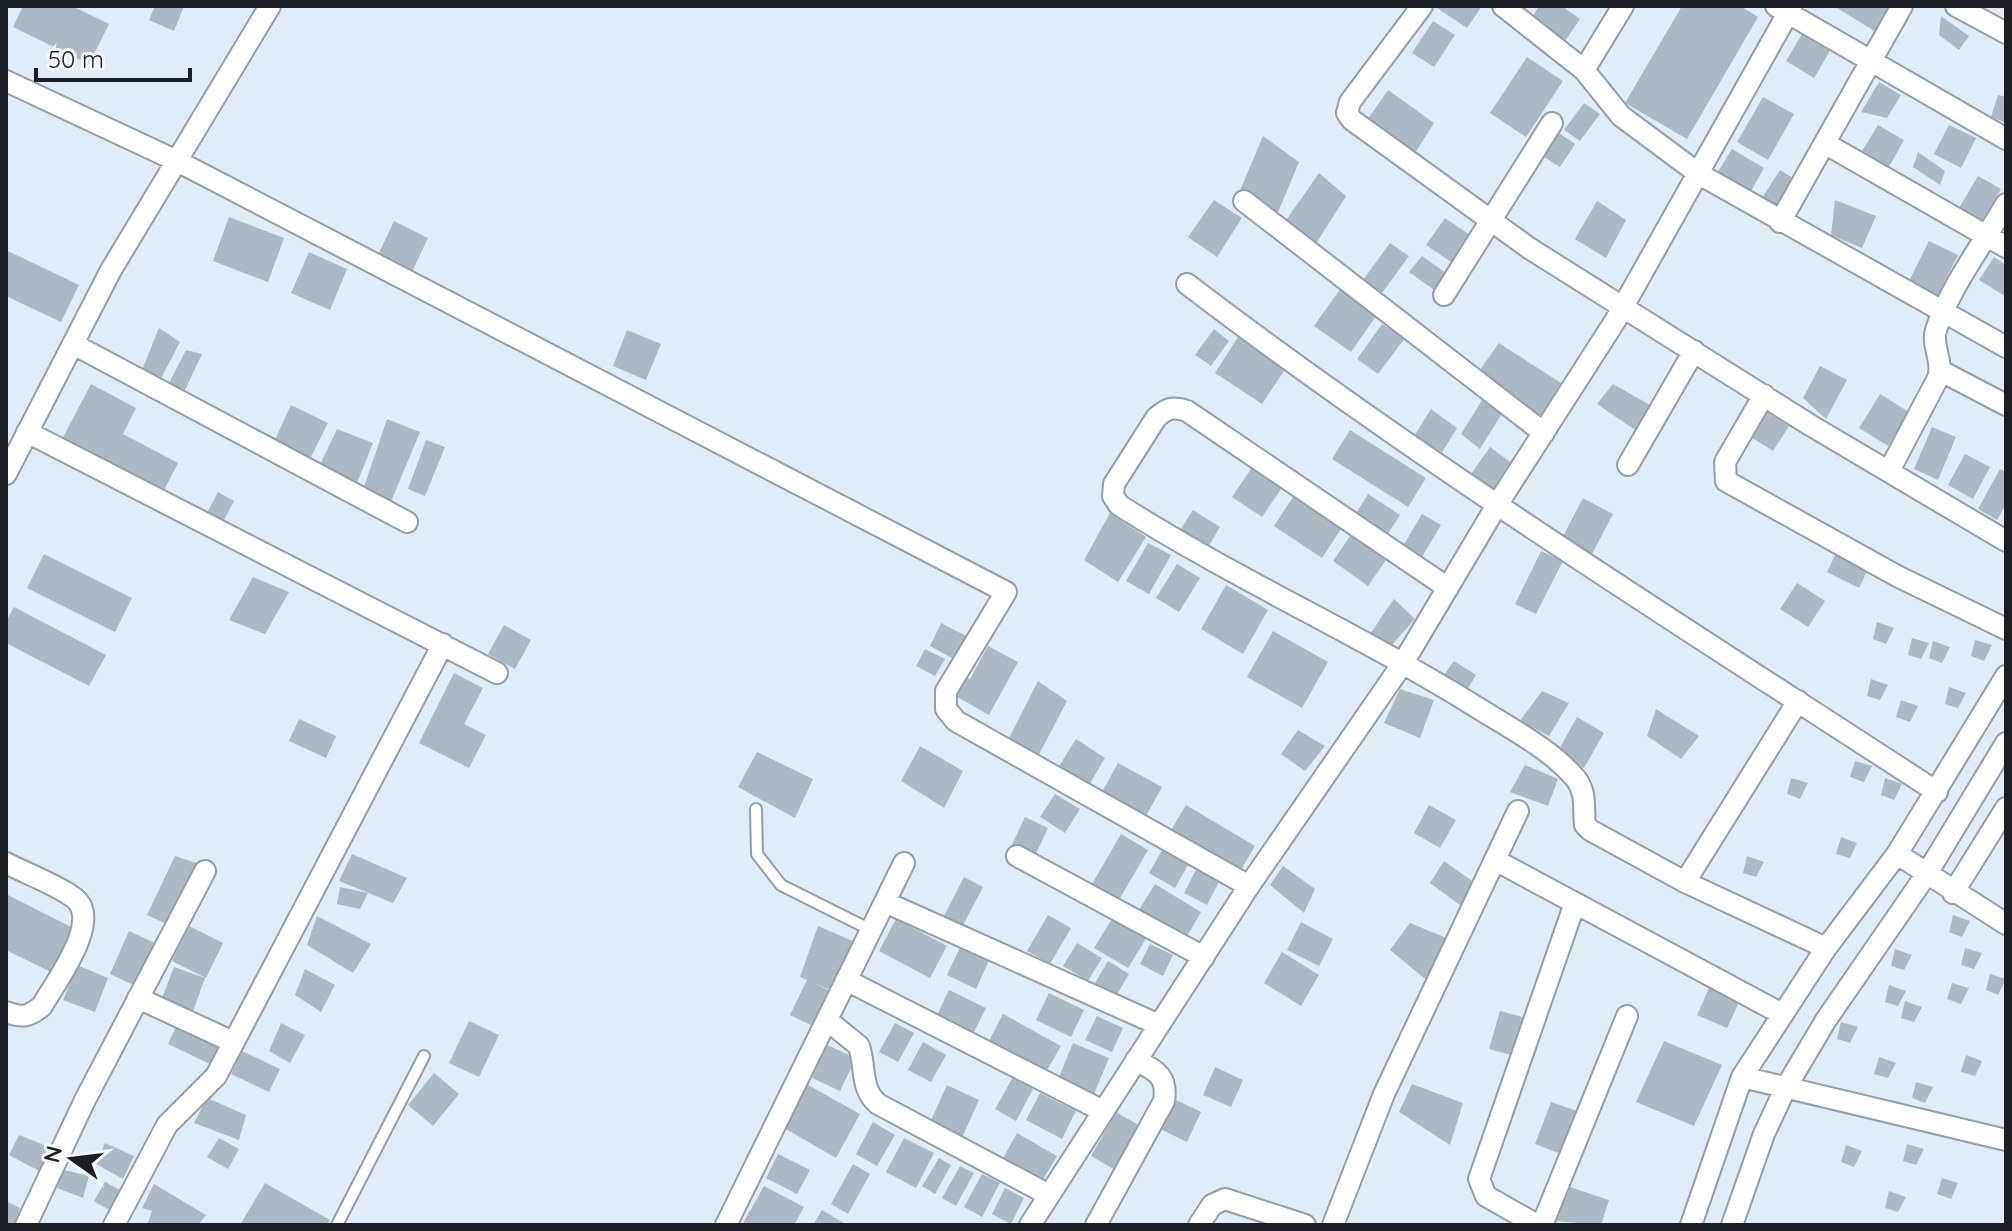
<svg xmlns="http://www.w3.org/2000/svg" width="2012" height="1231" viewBox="0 0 2012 1231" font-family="Quicksand,sans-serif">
<rect width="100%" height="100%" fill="#e1ecf7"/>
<path fill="#adb8c2" d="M23,6H72L109,24L89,64L13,27Z
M155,6H184L174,31L149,20Z
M1438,6H1482L1467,28L1437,8Z
M1539,6H1562L1580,19L1565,41L1532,17Z
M1682,6H1740L1758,17L1687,139L1625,103Z
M1834,6H1895L1879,34Z
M1941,16L1969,36L1959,50L1939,35Z
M1433,21L1455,35L1434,67L1412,53Z
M1802,34L1830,51L1814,78L1786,61Z
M1527,57L1563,81L1526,137L1490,113Z
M1879,82L1901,95L1887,118L1861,112Z
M1388,90L1434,123L1410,161L1363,126Z
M1998,95L2006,97V123L1991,117Z
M1763,97L1794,114L1768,160L1737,142Z
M1584,103L1600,114L1580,141L1564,130Z
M1878,125L1904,140L1889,167L1862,151Z
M1949,125L1976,138L1961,168L1934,154Z
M1559,133L1575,144L1560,167L1544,157Z
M1263,136L1299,162L1274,222L1239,193Z
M1732,149L1764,168L1750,193L1717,173Z
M1918,152L1945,171L1940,185L1913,167Z
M1780,170L1796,180L1779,208L1762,198Z
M1319,173L1346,196L1312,250L1282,226Z
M1978,176L2001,189L1982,221L1959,208Z
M1214,200L1242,218L1217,257L1188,237Z
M1835,200L1876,216L1862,248L1831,235Z
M1597,201L1626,220L1606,258L1575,239Z
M229,217L284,238L268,282L213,261Z
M1445,218L1470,235L1451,262L1426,245Z
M394,221L428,238L412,272L378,255Z
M1929,241L1958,255L1937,297L1908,283Z
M1390,243L1409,256L1382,293L1363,280Z
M6,250L79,285L61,322L6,296Z
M309,252L347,269L330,310L291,293Z
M1422,256L1446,273L1434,290L1409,272Z
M1994,257L2006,265L2005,296L1979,280Z
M1343,285L1376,316L1351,352L1314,326Z
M1382,324L1405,338L1378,374L1357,359Z
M159,328L180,342L159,382L142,370Z
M1214,329L1229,341L1211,366L1195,355Z
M627,330L661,344L646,380L613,366Z
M1238,337L1286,368L1262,404L1215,373Z
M1499,343L1561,383L1538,423L1477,374Z
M186,350L202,354L185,390L169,383Z
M1820,366L1847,380L1826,419L1803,398Z
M91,384L136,408L123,434L178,463L161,496L60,443Z
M1613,384L1652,406L1638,432L1597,404Z
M1880,394L1909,412L1888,446L1859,428Z
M1484,397L1503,412L1480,449L1461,434Z
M291,405L328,423L309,461L273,444Z
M1431,409L1457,428L1436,462L1410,443Z
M1762,409L1789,426L1773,451L1746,434Z
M387,419L420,432L390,504L363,490Z
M1932,427L1956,437L1938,480L1914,469Z
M337,429L373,443L355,488L319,467Z
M1350,430L1426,478L1408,507L1332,459Z
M426,440L445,447L425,496L408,489Z
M1490,447L1513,464L1490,496L1467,480Z
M1965,454L1990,467L1973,499L1948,485Z
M1251,469L1281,489L1262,517L1232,497Z
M2000,469L2006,472V504L1997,520L1978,509Z
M218,492L234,501L223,522L207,513Z
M1368,494L1400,515L1387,535L1355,515Z
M1293,497L1341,529L1322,558L1274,526Z
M1583,498L1613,514L1590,558L1560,542Z
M1193,510L1220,527L1208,547L1180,530Z
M1110,513L1146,537L1118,582L1084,560Z
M1422,514L1441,525L1422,557L1403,546Z
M1351,535L1386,560L1368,586L1333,561Z
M1148,543L1171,555L1149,594L1126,581Z
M1838,549L1870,565L1859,588L1827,572Z
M1541,551L1563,561L1536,614L1515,604Z
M44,554L132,598L115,632L27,588Z
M1177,564L1200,578L1179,612L1156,598Z
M253,577L289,592L265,634L229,620Z
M1797,583L1825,601L1808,627L1780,609Z
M1226,585L1268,610L1243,654L1201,629Z
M1394,599L1415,619L1391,646L1370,634Z
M14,607L106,655L89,686L6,643V622Z
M1877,622L1894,628L1886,644L1873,639Z
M941,623L972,639L959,662L930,646Z
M504,625L531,640L515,669L488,654Z
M1273,631L1328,662L1302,708L1247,677Z
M1912,638L1929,643L1921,659L1908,655Z
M1975,640L1992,645L1984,661L1971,656Z
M1933,641L1950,647L1942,663L1929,658Z
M988,646L1018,662L989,715L954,695L964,677L970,679Z
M925,649L945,659L935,676L916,666Z
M1454,661L1476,675L1467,690L1444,675Z
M454,673L483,688L464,724L486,735L469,768L419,743Z
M1871,679L1888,685L1880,700L1867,696Z
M1038,681L1067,701L1036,760L1006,744Z
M1949,687L1966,693L1958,708L1945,704Z
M1400,689L1434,700L1420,738L1384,723Z
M1542,691L1569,703L1549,736L1520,721Z
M1901,700L1918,706L1910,722L1896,717Z
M1656,709L1699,736L1681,759L1647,736Z
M1577,717L1604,733L1584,768L1557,753Z
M299,719L336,736L326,758L289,741Z
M1298,730L1325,746L1305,771L1281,754Z
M1076,739L1105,758L1088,787L1058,768Z
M920,746L963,771L944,808L901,781Z
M757,752L813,779L795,818L738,787Z
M1855,761L1872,766L1864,782L1850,777Z
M1118,763L1162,787L1146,816L1102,792Z
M1525,765L1558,779L1548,806L1510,792Z
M1791,778L1808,783L1800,799L1787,794Z
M1885,778L1902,784L1894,800L1881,795Z
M1055,794L1080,809L1065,833L1040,817Z
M1186,805L1255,846L1236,878L1167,837Z
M1429,805L1456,820L1440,848L1414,833Z
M1025,817L1048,828L1033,860L1010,849Z
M1121,834L1148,850L1119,900L1092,884Z
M1841,837L1857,843L1850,858L1836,854Z
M1162,850L1188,865L1175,888L1149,873Z
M352,854L407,878L393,903L339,881Z
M175,856L202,865L171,926L147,915Z
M1747,856L1764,862L1756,877L1743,873Z
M1444,861L1475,883L1461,906L1430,883Z
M1283,866L1315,889L1304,913L1270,885Z
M1197,868L1220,880L1207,905L1184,893Z
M964,877L983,887L962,927L943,918Z
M1155,884L1201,912L1186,938L1139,910Z
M340,887L368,893L360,909L337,904Z
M6,894L73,928L51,972L6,950Z
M1048,915L1071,928L1050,964L1027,951Z
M1953,915L1970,921L1962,937L1949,932Z
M317,916L371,944L353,973L307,945Z
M1113,917L1147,937L1128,968L1094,948Z
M896,919L947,946L930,978L879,951Z
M1301,922L1333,939L1319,966L1287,950Z
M1410,923L1449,939L1430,983L1390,950Z
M189,926L223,943L206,978L172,961Z
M818,926L855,942L833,991L814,983L832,992L815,1027L790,1015L807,980L800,977Z
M129,931L157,944L138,987L110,974Z
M962,943L991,956L976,989L947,975Z
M1077,943L1102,958L1088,981L1063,966Z
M1150,944L1173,955L1163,976L1140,964Z
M1965,948L1982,953L1974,969L1961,965Z
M1895,949L1912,955L1904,970L1891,966Z
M1282,952L1319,975L1301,1006L1264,983Z
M1108,961L1129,974L1115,998L1094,985Z
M77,965L108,978L95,1012L63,1000Z
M174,967L205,978L192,1014L160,1003Z
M305,969L335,985L321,1012L295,995Z
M1990,974L2006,979L1998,995L1986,990Z
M1952,983L1969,988L1961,1004L1947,999Z
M1711,984L1741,998L1727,1028L1697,1015Z
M1889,985L1906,991L1898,1006L1885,1002Z
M949,990L986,1008L973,1034L937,1015Z
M1049,993L1084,1010L1071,1037L1036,1020Z
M1905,1001L1922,1007L1914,1022L1901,1018Z
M1500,1011L1526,1018L1515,1056L1489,1049Z
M1003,1014L1061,1046L1046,1072L989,1041Z
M1097,1016L1123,1028L1112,1052L1085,1040Z
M179,1020L227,1042L216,1067L168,1044Z
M469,1021L499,1035L479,1077L449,1063Z
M1841,1022L1858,1027L1850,1043L1837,1039Z
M281,1023L305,1035L290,1063L269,1051Z
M895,1023L914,1033L898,1062L879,1052Z
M1664,1041L1722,1065L1694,1126L1636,1102Z
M923,1042L946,1055L931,1082L908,1070Z
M1073,1043L1109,1058L1092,1099L1056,1084Z
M827,1045L856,1058L840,1091L812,1078Z
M242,1051L280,1069L269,1092L231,1074Z
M1966,1055L1982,1061L1975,1076L1961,1072Z
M1879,1057L1896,1063L1888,1078L1874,1074Z
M1215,1067L1243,1080L1231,1107L1203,1095Z
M434,1073L459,1094L433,1126L408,1105Z
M1013,1077L1033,1089L1016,1121L995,1109Z
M1916,1082L1933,1087L1925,1103L1912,1098Z
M1412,1084L1463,1103L1450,1145L1399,1112Z
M808,1085L860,1114L836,1158L784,1128Z
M947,1085L979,1100L959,1144L927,1129Z
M1040,1093L1076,1111L1062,1139L1026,1120Z
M207,1098L246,1115L239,1140L194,1123Z
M1174,1099L1201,1112L1187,1142L1160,1129Z
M1551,1102L1583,1113L1566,1156L1535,1144Z
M1116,1112L1142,1127L1117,1171L1091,1156Z
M873,1122L895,1135L877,1166L856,1154Z
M1017,1133L1057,1156L1041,1183L1002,1160Z
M19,1135L52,1148L41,1172L9,1155Z
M219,1138L239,1149L228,1169L207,1157Z
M904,1138L934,1153L916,1188L886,1172Z
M105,1143L134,1156L123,1179L96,1164Z
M1907,1144L1924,1149L1916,1165L1903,1161Z
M1846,1145L1862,1151L1854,1167L1841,1162Z
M778,1154L810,1170L797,1194L766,1178Z
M939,1158L951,1165L935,1194L922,1186Z
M853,1164L870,1174L848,1214L831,1204Z
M960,1166L974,1173L956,1206L942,1198Z
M64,1170L89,1176L83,1198L57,1188Z
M982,1174L1000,1183L982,1217L964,1207Z
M1942,1178L1958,1183L1951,1199L1937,1194Z
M105,1182L127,1194L116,1214L94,1201Z
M265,1183L330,1220L327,1225H240Z
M154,1184L206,1215L198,1225L148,1223L152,1211L142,1208Z
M764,1186L804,1207L794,1225H742Z
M1567,1186L1609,1200L1601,1225L1556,1221Z
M1005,1188L1024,1198L1011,1224L992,1214Z
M1889,1191L1906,1197L1898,1212L1885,1208Z
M6,1201L20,1208L14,1225H6Z
M822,1210L847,1225H813Z"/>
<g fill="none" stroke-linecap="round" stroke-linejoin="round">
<g stroke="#939ea8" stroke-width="14">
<path id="lane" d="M756,809L757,854L781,885L871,930
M337,1225L424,1056"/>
</g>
<g stroke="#939ea8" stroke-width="24">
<path id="street" d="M1422,6L1350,102L1347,113L1352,120L1529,248L1810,425L2006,541
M1503,6L1584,70L1621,116L1699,174L2006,347
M1776,6L2006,139
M1956,6L2006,33
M1584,70L1623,6
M6,81L177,161L1006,592L946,691V709L956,721L1249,886
M1826,144L2006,247
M1244,201L1544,433
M1780,222L1902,6
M1187,284C1427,467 1684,627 1937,792
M1444,295L1552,123
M73,344L407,522
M1941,371L2006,405
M1764,395L1725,462L1726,481L1897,576L2006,629
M27,432L497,673
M1628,465L1694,351
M1889,471L1938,378C1944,361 1931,346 1936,330C1949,289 1984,242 2006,204
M6,474L111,270L270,6
M1448,588L1187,411C1173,406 1167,408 1156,418L1114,484L1113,496L1119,505C1235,579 1361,635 1478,708C1510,728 1552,750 1576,779C1587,793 1583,809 1585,825L1590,830L1685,882L1826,948
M1897,854L2006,924
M1017,856L1204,957
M1495,860L1782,1014
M6,863C27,874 53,883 73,897C104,919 56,981 42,1006C29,1017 22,1018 6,1012
M1685,882L1798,701
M1953,893L2006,808
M885,902L1159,1025
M846,980L1103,1111
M138,998L233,1042
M827,1020L859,1046C866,1067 860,1089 878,1104L1049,1195
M1742,1077L2006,1140
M26,1225L85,1100L205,871
M114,1225L167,1125L216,1076L443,644
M726,1225L904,863
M1030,1225L1249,886L1403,663L1497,505L1615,321L1792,6
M1096,1225L1164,1101C1168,1076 1156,1071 1136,1060
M1199,1225L1212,1205L1225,1199L1305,1225
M1333,1225L1384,1094L1518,811
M1537,1225L1486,1196L1479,1179L1575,903
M1542,1225L1627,1016
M1691,1225L1742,1077L1826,948L1897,854L2006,676
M1732,1225L1764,1134L1785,1089L1826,1020L1926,875L2006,743"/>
</g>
<use href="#lane" stroke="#fff" stroke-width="10"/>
<use href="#street" stroke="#fff" stroke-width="20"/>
</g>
<rect width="2012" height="1231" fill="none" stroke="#1b1f23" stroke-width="16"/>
<g transform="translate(72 1159) rotate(284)" stroke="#f4f8fd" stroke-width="6" paint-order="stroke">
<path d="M0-6L14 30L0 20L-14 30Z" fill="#1b1f23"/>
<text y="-12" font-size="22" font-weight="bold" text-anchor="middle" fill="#1b1f23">N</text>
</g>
<path d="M36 68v12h154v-12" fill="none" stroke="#1b1f23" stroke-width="4"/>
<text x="48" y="68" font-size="24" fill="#1b1f23" stroke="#f4f8fd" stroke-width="6" paint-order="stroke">50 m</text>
</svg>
